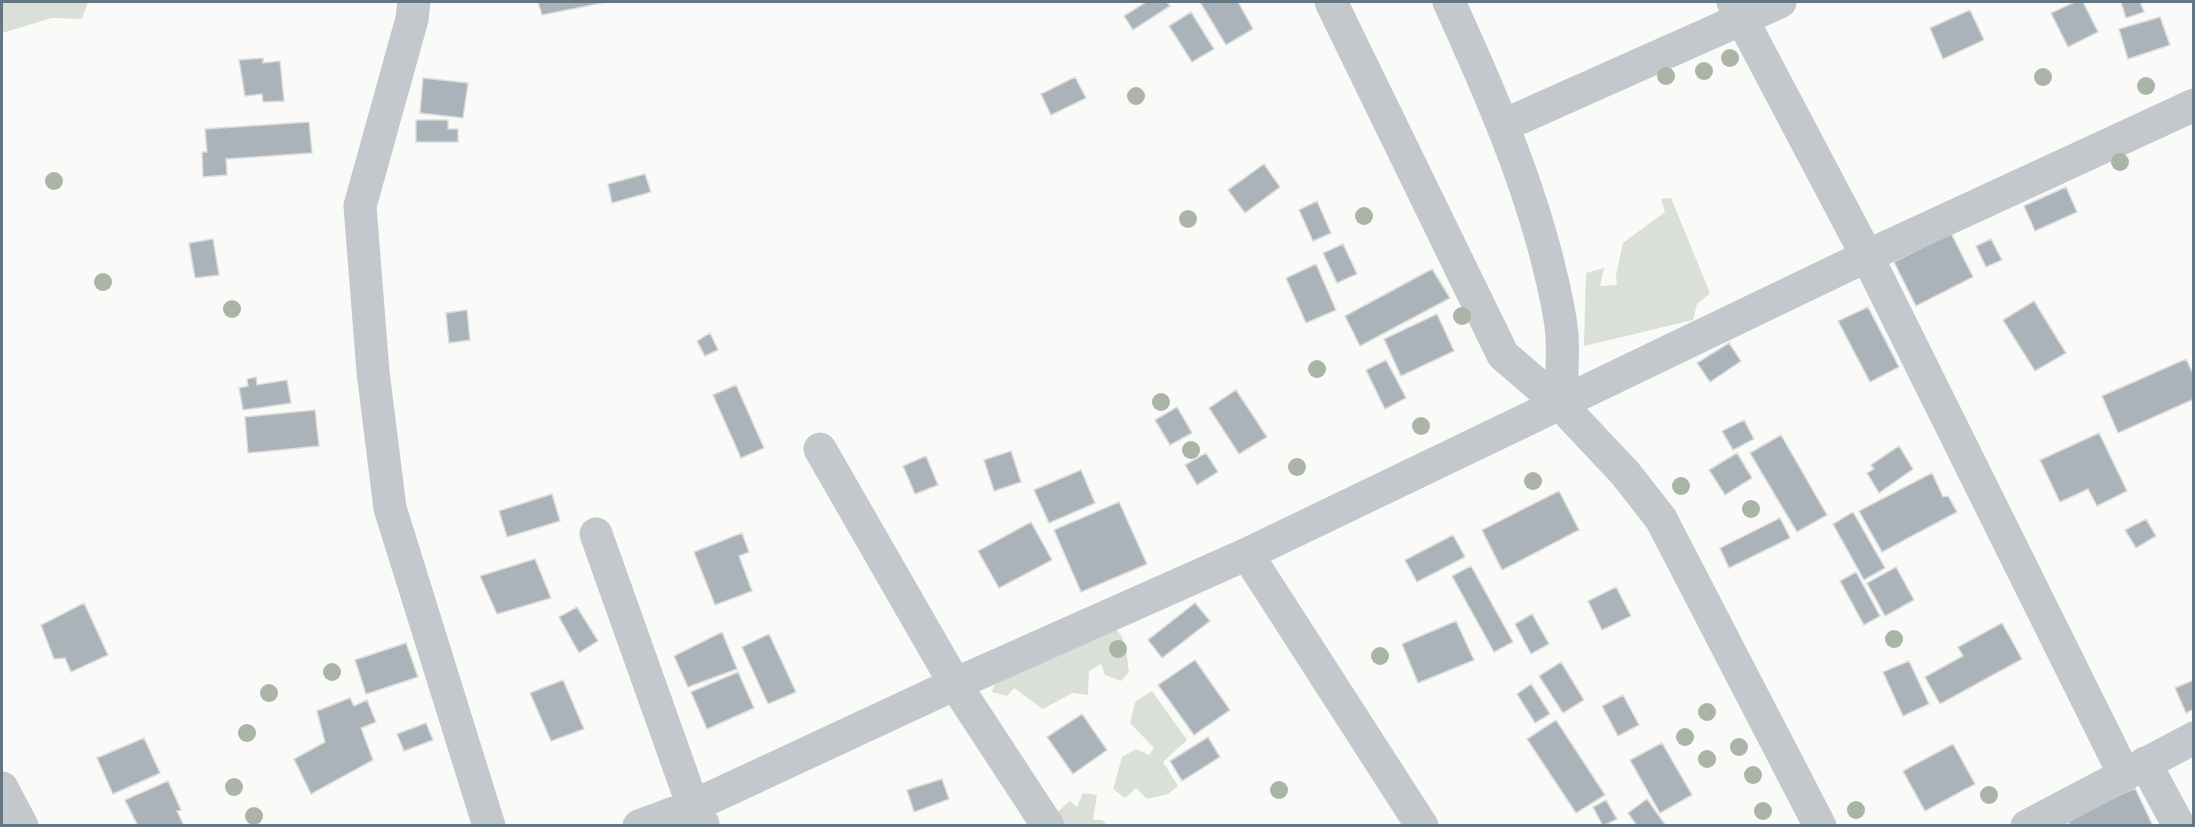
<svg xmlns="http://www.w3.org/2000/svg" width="2195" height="827" viewBox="0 0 2195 827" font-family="'DM Sans',sans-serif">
<rect width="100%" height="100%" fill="#fafaf8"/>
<path fill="#dadfd7" d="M2,2H88L82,19L52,18L2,33Z
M1671,198L1710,293L1697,304L1693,320L1584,346L1586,273L1604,268L1600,286L1617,285L1616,275L1623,243L1665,212L1661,199Z
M1110,624C1128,637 1126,652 1129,672L1121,681L1105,675L1101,664L1089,671L1088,695L1072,693L1043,709L1014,688L1007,696L992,692L1000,671Z
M1152,691L1187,740L1163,762L1178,786L1168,794L1147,799L1136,788L1125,798L1113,789L1122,757L1136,749L1149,755L1154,748L1130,723L1135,702Z
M1083,793L1097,795L1093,820H1102L1107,825H1059L1054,815L1070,801L1077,807Z"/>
<path fill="#aab3b9" stroke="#dcdcda" stroke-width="1.5" d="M538,2H607L542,15Z
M1146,2H1167L1170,6L1133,30L1124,16Z
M1200,2H1238L1253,29L1226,45Z
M2075,2H2083L2098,32L2068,47L2051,13Z
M2121,2H2140L2144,12L2126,18Z
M1970,10L1984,40L1943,59L1930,28Z
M1191,12L1214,49L1192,62L1169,26Z
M2160,17L2170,45L2128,59L2119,29Z
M263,58V63L280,61L284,101L263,102L262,94L245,96L239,60Z
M1075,77L1086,98L1051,115L1041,94Z
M423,78L468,83L463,118L420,113Z
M416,120H448V129H458V142H416Z
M309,122L312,153L226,159L227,175L203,177L202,152H207L205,129Z
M1264,164L1280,187L1245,213L1228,190Z
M645,174L651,192L612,203L608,184Z
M2066,187L2077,212L2035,231L2024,206Z
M1317,201L1331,233L1313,241L1299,210Z
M1951,233L1973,277L1916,306L1894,262Z
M213,239L219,275L195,278L189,243Z
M1991,239L2002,260L1986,267L1976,246Z
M1343,244L1357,274L1337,283L1323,253Z
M1316,264L1336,310L1306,323L1286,278Z
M1432,269L1450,298L1360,346L1345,316Z
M2034,301L2066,353L2035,371L2003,320Z
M1868,307L1899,367L1870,382L1838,321Z
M467,310L470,340L449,343L446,313Z
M1437,314L1454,351L1401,376L1384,339Z
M710,333L718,350L705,356L697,341Z
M1729,343L1741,361L1710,382L1697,363Z
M2186,359L2194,376V399L2118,433L2102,396Z
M1386,360L1406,398L1385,409L1366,370Z
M256,377L257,385L287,380L291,403L243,410L239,388L248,386L247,379Z
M736,385L764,448L741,458L713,395Z
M1236,390L1267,437L1239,454L1209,408Z
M1177,407L1192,433L1170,445L1155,420Z
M315,410L319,446L248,453L245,417Z
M1744,420L1754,439L1733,450L1722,431Z
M2099,433L2127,491L2097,506L2088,489L2060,502L2040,460Z
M1781,435L1827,515L1797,532L1750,453Z
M1899,446L1913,469L1879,493L1867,473L1874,469L1871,465Z
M1011,451L1021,482L994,491L984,460Z
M1206,453L1218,472L1197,485L1185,465Z
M1737,453L1752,478L1725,495L1709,470Z
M926,456L938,485L915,494L903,466Z
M1081,470L1095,503L1049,523L1034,490Z
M1932,473L1943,497L1948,496L1957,512L1882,552L1859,511Z
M1559,491L1579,530L1502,570L1482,530Z
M552,494L560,521L507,537L499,511Z
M1119,502L1147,564L1081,592L1054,530Z
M1853,512L1885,568L1864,580L1833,524Z
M1780,518L1790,538L1729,568L1720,548Z
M2146,519L2156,536L2136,548L2125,530Z
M1031,522L1052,560L999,588L978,551Z
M742,533L749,552L739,556L752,591L715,605L694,552Z
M1453,535L1465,557L1417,582L1405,560Z
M535,559L551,598L497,614L480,576Z
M1471,566L1513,642L1494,652L1452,576Z
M1896,567L1914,600L1885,616L1867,583Z
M1856,572L1880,616L1864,625L1840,581Z
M1616,587L1631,616L1602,630L1588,601Z
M84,603L108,655L71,672L65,658L54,659L41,625Z
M1195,603L1210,621L1162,658L1148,640Z
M577,607L598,641L579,653L559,617Z
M1532,614L1549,644L1531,654L1515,624Z
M1456,621L1474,660L1418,683L1402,644Z
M2002,623L2022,659L1940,704L1925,677L1963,656L1958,647Z
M722,632L737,669L688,687L674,656Z
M769,634L796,692L768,704L742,647Z
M406,643L418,677L366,694L355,660Z
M1195,660L1230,710L1194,735L1158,685Z
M1909,661L1929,704L1903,716L1883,672Z
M1561,662L1584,700L1563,713L1539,676Z
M738,672L754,708L707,729L691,692Z
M563,680L584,729L551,741L530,693Z
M2194,680V709L2186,713L2175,688Z
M1531,684L1550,714L1535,723L1517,694Z
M1623,695L1639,725L1618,736L1602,706Z
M350,698L354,706L367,700L376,722L361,728L373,760L311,794L294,759L325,742L317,711Z
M1082,714L1107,750L1073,774L1047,737Z
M1556,720L1605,795L1576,813L1527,739Z
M426,723L433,740L404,751L397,734Z
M1208,737L1220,757L1182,781L1170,761Z
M144,738L160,773L113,794L97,758Z
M1662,743L1692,795L1660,813L1630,760Z
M1953,744L1975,784L1925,811L1903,771Z
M942,779L949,799L914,812L907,790Z
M168,781L181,810L177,811L184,826H138L125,800Z
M2135,788L2153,826H2070L2067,819Z
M1647,799L1666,826H1637L1628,813Z
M1606,800L1617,819L1603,826L1593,807Z"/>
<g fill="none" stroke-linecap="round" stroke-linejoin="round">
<path stroke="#c3c8cc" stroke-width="33" d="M414,2L412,19L360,206L373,372L390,508L489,826
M1331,2L1503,355L1561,405L1625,473L1661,519L1820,826
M1449,2C1495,103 1541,208 1560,319C1565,346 1561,377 1561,405
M1733,2L1867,256L2124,774
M1504,125L1780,2
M820,449L955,684L1048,826
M596,534L693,806L703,824
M1247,554L1422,826
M2145,763L2179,826
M2,788L22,826
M639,826L693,806L955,684L1247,554L1867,256L2194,105
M2027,826L2194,738"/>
</g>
<g fill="#aab4a7">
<circle cx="1730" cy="58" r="9"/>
<circle cx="1704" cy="71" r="9"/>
<circle cx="1666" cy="76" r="9"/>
<circle cx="2043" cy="77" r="9"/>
<circle cx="2146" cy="86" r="9"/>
<circle cx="1136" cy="96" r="9"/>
<circle cx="2120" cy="162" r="9"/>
<circle cx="54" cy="181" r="9"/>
<circle cx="1364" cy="216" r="9"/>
<circle cx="1188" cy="219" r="9"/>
<circle cx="103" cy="282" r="9"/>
<circle cx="232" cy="309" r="9"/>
<circle cx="1462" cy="316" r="9"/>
<circle cx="1317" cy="369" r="9"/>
<circle cx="1161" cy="402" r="9"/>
<circle cx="1421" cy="426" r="9"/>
<circle cx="1191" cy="450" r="9"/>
<circle cx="1297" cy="467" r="9"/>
<circle cx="1533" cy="481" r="9"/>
<circle cx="1681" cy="486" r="9"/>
<circle cx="1751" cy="509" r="9"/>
<circle cx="1894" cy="639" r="9"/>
<circle cx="1118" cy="649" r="9"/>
<circle cx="1380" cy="656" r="9"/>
<circle cx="332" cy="672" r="9"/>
<circle cx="269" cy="693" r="9"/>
<circle cx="1707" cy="712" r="9"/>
<circle cx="247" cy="733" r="9"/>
<circle cx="1685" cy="737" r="9"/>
<circle cx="1739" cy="747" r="9"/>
<circle cx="1707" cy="759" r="9"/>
<circle cx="1753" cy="775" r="9"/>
<circle cx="234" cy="787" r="9"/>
<circle cx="1279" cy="790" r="9"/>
<circle cx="1989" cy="795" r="9"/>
<circle cx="1856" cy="810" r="9"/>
<circle cx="1763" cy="811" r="9"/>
<circle cx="254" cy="816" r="9"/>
</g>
<rect width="2195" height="827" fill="none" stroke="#657683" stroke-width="6"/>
</svg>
